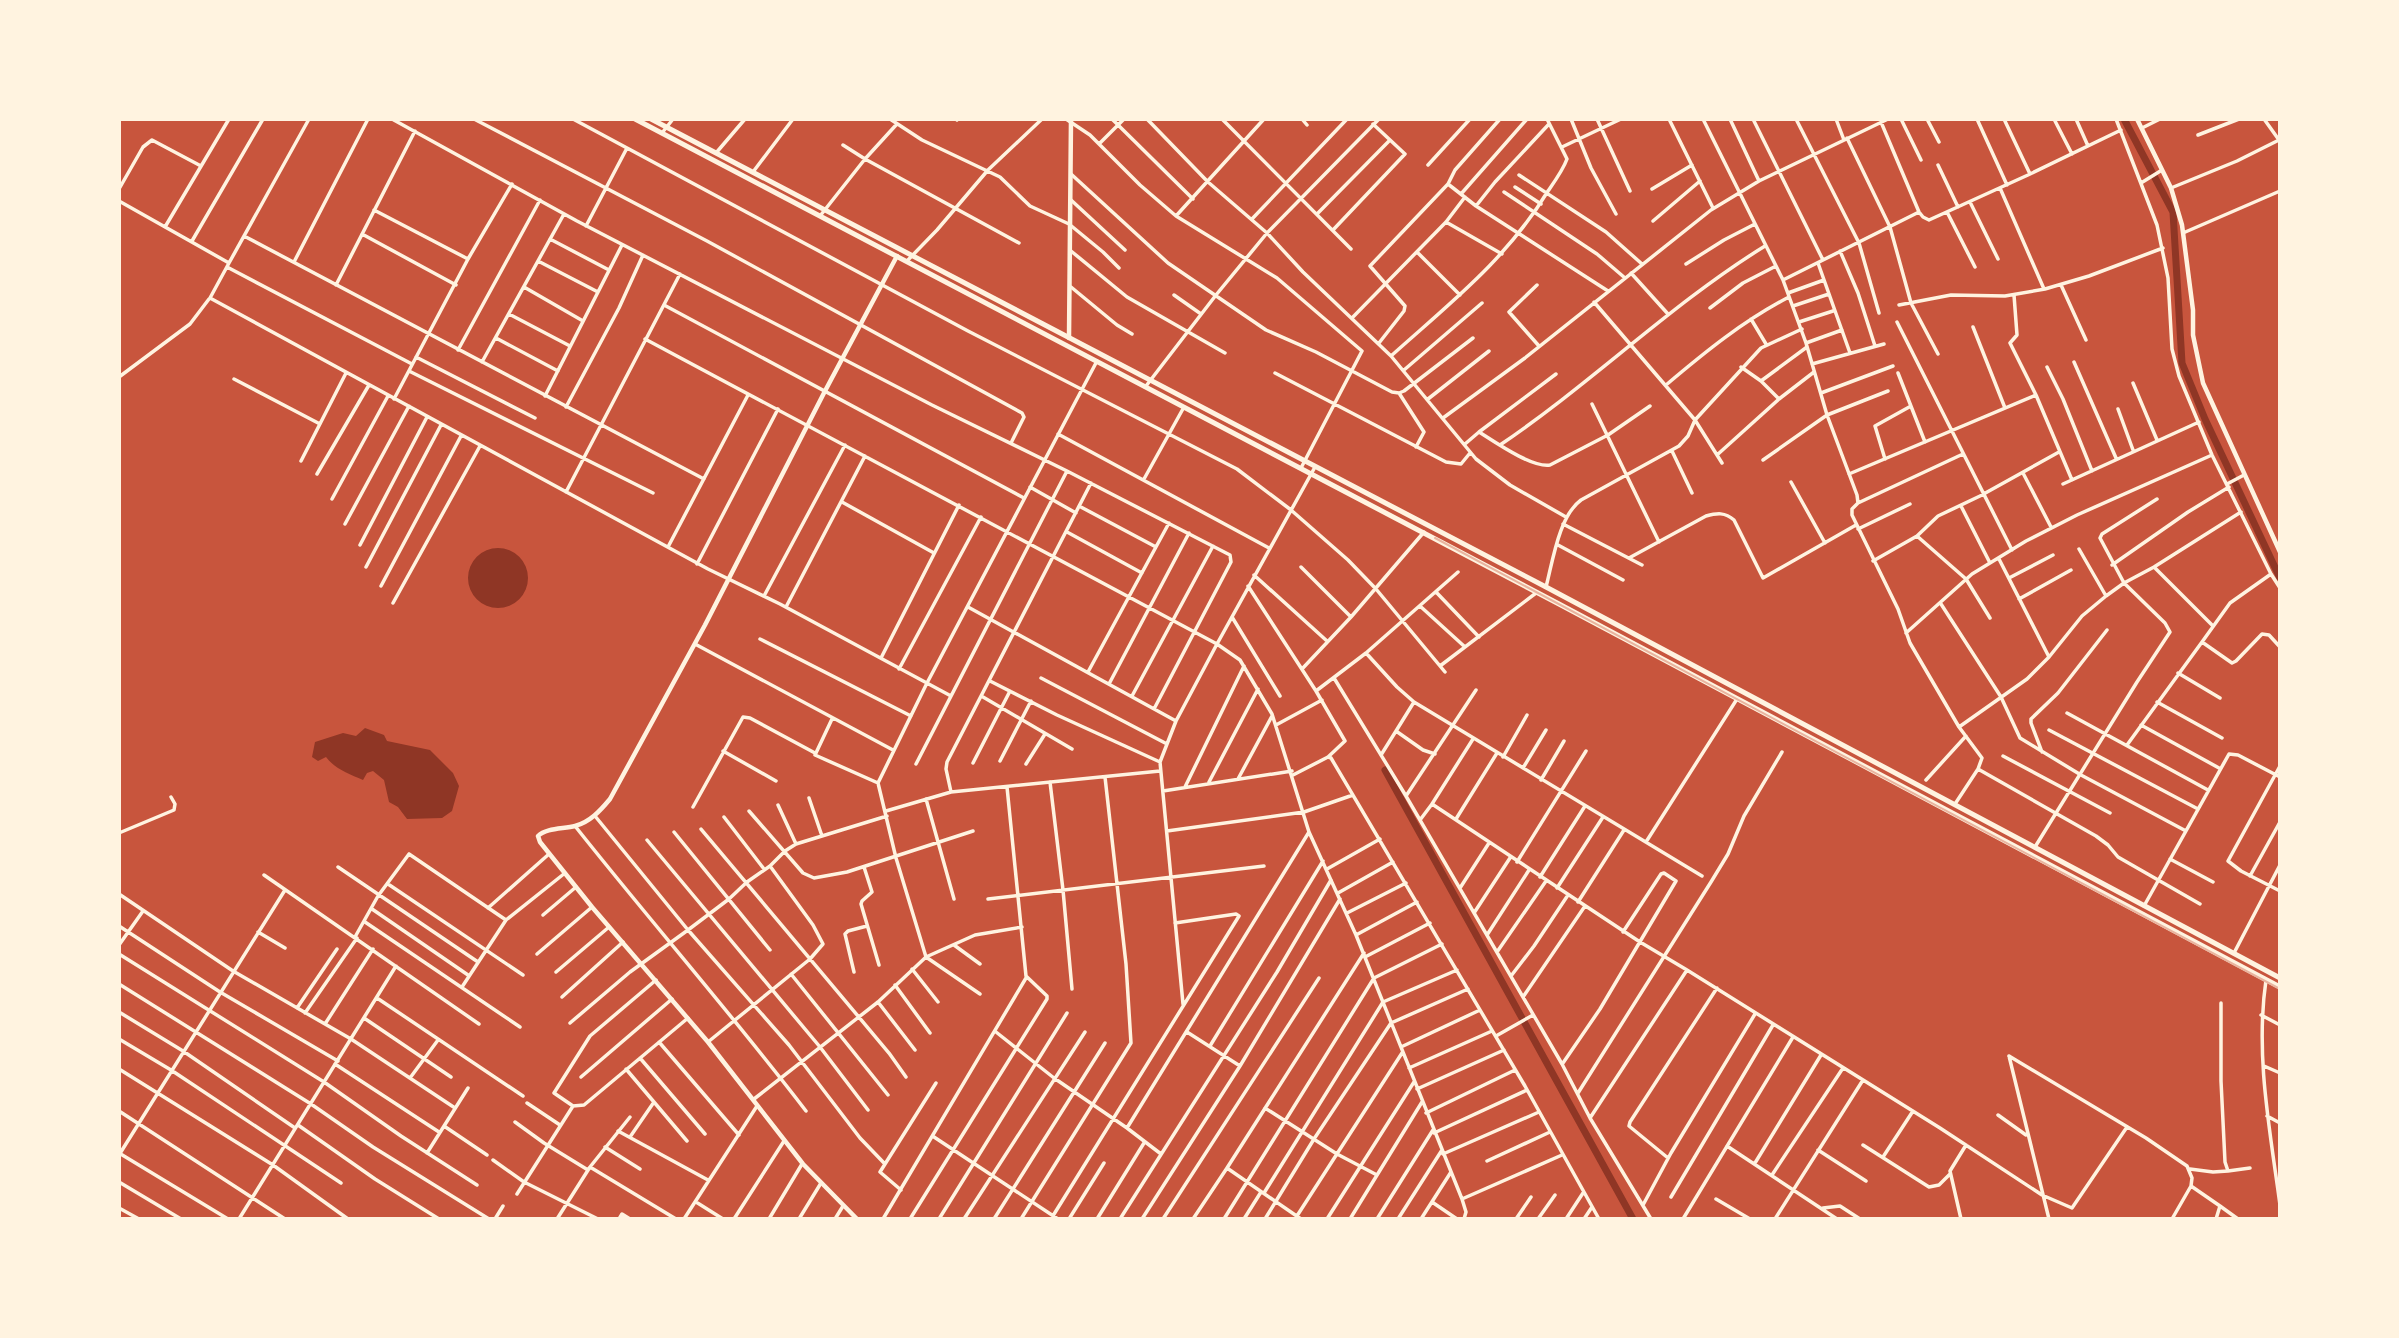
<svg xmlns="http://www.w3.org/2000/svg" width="2399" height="1338" viewBox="0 0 2399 1338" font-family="'IBM Plex Sans',sans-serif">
<rect width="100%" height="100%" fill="#c8553d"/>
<path fill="#8f3625" d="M468 578a30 30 0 1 1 60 0a30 30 0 1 1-60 0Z
M365,728L384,735L387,741L430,750L453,773L459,786L452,811L442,818L407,819L398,807L389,802L384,780L373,771L367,773L363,780C349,774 335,769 326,757L318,761L312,757L315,742L343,733L356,736Z"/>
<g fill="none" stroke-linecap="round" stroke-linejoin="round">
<path stroke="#8f3625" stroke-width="7" d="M2124,119L2173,212L2182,363L2205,419L2280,578
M1385,770L1633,1219"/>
<path stroke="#fff3e0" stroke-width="3.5" d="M392,119L577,221L932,405L1067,471L1230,555L1231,562L1154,709
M474,119L707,241L1022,413L1024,417L1011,443
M573,119L968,331L1237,469L1291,510L1348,560L1376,589L1445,672
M890,119L922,140L1000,177L1030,206L1069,224L1103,252L1119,268
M956,119L957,120
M1066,119L1090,135L1140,185L1176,216L1277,278L1362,351L1301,468
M1112,119L1193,199
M1147,119L1208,182L1267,233L1303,272L1391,356L1476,459L1510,485L1566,517
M1222,119L1351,249
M1302,119L1307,125
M1571,119L1591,168L1616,214
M1597,119L1630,191
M1669,119L1713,208
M1703,119L1783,280L1806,343L1827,415L1857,495L1858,503L1852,509V515L1898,609L1910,643L1959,727L1982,758L1978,769L1955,804
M1730,119L1759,181
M1753,119L1823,260
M1796,119L1859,243L1879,313
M1836,119L1844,140
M1901,119L1921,160
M1927,119L1939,142
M1977,119L2007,185
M2004,119L2030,174
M2054,119L2072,154
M2076,119L2088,146
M2116,119L2157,225L2168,278L2172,349L2179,376L2212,455L2271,574L2280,588
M2264,119L2279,140
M1881,122L1919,212L1923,217L1929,220L2028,175L2121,130
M2142,128L2160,119
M662,133L673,119
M2198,135L2239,119
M1847,138L1890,227L1911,303L1938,354
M1099,144L1124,119
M843,145L865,159L1019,243
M1562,147L1621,119
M716,153L745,119
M1428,165L1470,119
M1938,165L1958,207
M753,172L793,119
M1071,174L1168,263L1266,330L1316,352L1392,392L1399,393L1404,391L1473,338
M1519,175L1606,232L1642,264
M2141,183L2162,170
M1448,184L1455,170L1500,119
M1515,187L1541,204
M2000,188L2044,289
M2171,188L2237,161L2279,140
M119,189L143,147L152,140L201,166
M1652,189L1692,165
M1504,192L1597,254L1625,278
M1461,194L1527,119
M1071,200L1125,250
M119,201L229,263L210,298L708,569L780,604L951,696
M1970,202L1998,259
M1476,206L1495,182L1549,124
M374,210L468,259
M1947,212L1975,267
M1317,214L1389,141
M820,216L865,159L896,125
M1176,216L1264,119
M1252,219L1347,119
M1653,221L1700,181
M1446,222L1502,254
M586,226L627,148
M165,227L229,119
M1333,230L1405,154L1373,124
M2183,233L2280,191
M362,234L456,285
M244,236L704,479
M550,239L609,270
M192,241L263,119
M1071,251L1127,297L1225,353
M1840,251L1858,293L1875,346
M1417,252L1460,295
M538,261L598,292
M907,261L937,230L988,170L1042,119
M294,262L368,119
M229,263L309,119
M1818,263L1850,353
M1686,264L1724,240L1755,224
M227,267L412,364
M1631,273L1668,314
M1783,280L1919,212
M336,285L415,131
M1537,285L1509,312L1539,346
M2061,285L2086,340
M524,287L583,321
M1071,287L1117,325L1132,334
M1788,293L1824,280
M1174,295L1201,314
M2014,295L2017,335L2010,343L2036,395L2072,480
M1594,302L1695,420L1761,348L1802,329
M664,305L1024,498
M1899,305L1951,295L2005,296L2045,289L2089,276L2163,248
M1793,306L1829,294
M1710,308L1743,283L1776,266
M509,314L570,346
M1352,318L1446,222L1465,197
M1751,319L1766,344
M1799,322L1833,311
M1897,322L2012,550
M1973,327L2005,408
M496,338L558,371
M645,339L1217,644L1240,660L1272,714L1309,832L1356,935L1462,1199L1466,1212L1464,1219
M1379,343L1404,311L1405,306L1370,266L1448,184L1476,206L1608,291
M1806,343L1842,330
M458,350L540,200
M1391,356C1450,303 1506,260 1548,191C1555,181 1563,170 1567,159L1547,119
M416,357L535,418
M482,362L564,214
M2074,362L2116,458
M1812,364L1884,344
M1741,367L1761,381L1779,399
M2047,367L2063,399L2092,471
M1404,370L1482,303
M409,371L653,493
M1275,373L1446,462L1461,464L1470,453
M1898,373L1925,442
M119,377L190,324L209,299
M234,379L320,424
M1761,381L1807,347
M2133,383L2157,440
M1666,385C1705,352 1743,321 1789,297
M1146,386L1216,295L1267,233L1379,119
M1399,393L1424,432L1416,447
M1821,393L1893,366
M545,396L622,245
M394,399L468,259L512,184
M1428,399L1489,351
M1592,404L1659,542
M566,407L619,308L643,255
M2118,409L2133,450
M1443,418L1525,358L1711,210L1759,181L1888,119
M1695,420L1722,463
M1479,432L1556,374
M1058,434L1269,548
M1465,444L1479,432C1495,442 1532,468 1550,465L1608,435L1650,406
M1500,445C1592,383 1671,304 1765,246
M1672,451L1692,493
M1717,455L1779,399L1814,372
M1885,459L1875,426L1911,406
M1763,460L1827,415L1888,391
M301,461L346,373
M2023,473L2051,527
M317,474L369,385
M1849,474L2036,395
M1144,479L1184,407
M1791,482L1825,543
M2063,484L2199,422
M2227,484L2244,475
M1030,487L1076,513
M566,492L680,274
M332,499L388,396
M842,502L934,553
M1858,503L1963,454
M1079,506L1156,547
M1961,506L1990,563
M345,524L409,406
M1563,524L1642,565
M1858,529L1910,504
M1067,532L1142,573
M360,545L427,417
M1558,545L1623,580
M668,547L748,395
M2079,549L2106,596
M1629,558L1706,516C1717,513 1725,512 1734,520L1763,578L1856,525
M1999,559L2049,657
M1873,561L1917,536
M697,564L778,409
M2112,565L2188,512L2229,487
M366,567L441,425
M1301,567L1351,617
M2154,567L2213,626
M2271,574L2230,603L2202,642L2232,663L2236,661L2262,634L2269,635L2280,647
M1254,575L1327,641
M2009,578L2053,555
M381,586L461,436
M1248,586L1316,691L1366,653L1458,572
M1546,587C1553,560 1559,516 1581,500L1679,446L1688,436L1695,420
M1436,592L1479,637
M764,596L845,445
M2019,599L2071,570
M393,603L480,446
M1941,604L2001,697L2020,738L2081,775L2186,831
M1420,606L1465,647
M786,607L865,456
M968,607L1176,721
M1232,617L1280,696
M1990,618L1966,579L1917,536L1938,516L1980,496L2059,452
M1906,633L1972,574L2026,541L2077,515L2212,455
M760,639L911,716
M695,644L893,750
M1366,653L1397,687L1414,702L1702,876
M881,658L959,505
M1440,666L1536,593
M899,669L981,517
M1302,669L1351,617L1424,532
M1088,672L1169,523
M2178,673L2220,698
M1041,678L1167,744
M1334,678L1406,796L1562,1064L1590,1118L1651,1219
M990,681L1057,715L1160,762
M1109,684L1189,533
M1132,696L1213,546
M983,697L1072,749
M2157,702L2222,738
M2067,713L2208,790
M832,719L815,755L878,783
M1276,725L1322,700
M2141,725L2219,768
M1959,727L2027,679L2049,657L2082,616L2106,596L2124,583L2154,567L2241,512
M2049,730L2198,809
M1396,731L1414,702
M1473,739L1432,804L1640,942L1687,970L1940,1128L2042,1195L2072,1208L2127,1127
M2127,745L2202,642
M723,751L776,781
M2042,752L2031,723V719L2058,693L2107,630
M1381,755L1396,731L1423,750L1435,754
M2003,756L2110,813
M1328,757L1331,758L1525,1086L1599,1219
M1503,757L1527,715
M1000,761L1031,701
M973,763L1010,691
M916,764L1067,471
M1026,764L1045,734
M2280,766L2228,861L2241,871L2280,891
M1523,768L1546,730
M1978,769L2096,836L2108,845L2118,857L2200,904
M1293,775L1328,757L1345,741L1316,691
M1238,779L1272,716
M1541,780L1564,741
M1926,780L1966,736
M1050,782L1063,890L1072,989
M1209,782L1258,689
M1185,787L1244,666
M1163,791L1292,771
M951,792L946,769L947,762L1091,483
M1406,796L1476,690
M809,798L822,836
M926,799L954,899
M778,805L796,844
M693,807L743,717L750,718L815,753
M749,811L803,873L814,878L847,872L973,831
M886,811L951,792L1160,771
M595,816L688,930L789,1045L860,1138L884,1163
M724,817L764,869
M1456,819L1497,753
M1420,820L1432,804
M575,826C651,922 732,1014 806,1111
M701,829L889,1053L906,1077
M1167,831L1304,812L1353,795
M674,832L770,950
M119,833L174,810L175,804L171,797
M647,840L820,1047L868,1110
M1646,842L1737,699
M2035,847L2137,682L2170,632L2165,623L2124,583L2100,538L2102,534L2157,499
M409,854L506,920
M2170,859L2213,882
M1517,862L1586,751
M338,867L478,962
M864,867L872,892L862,901L861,904L879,965
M1327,869L1380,839
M264,875L479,1024
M2250,876L2280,822
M1540,877L1585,806
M388,884L523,975
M1460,888L1489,843
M1557,888L1603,817
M1338,893L1393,862
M119,894L233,971L351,1039L455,1108
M988,899L1264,866
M1578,902L1624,830
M2144,906L2229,754L2238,755L2280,777
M488,908L549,854
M372,909L468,975
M1347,913L1406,883
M1474,913L1510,858
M543,915L576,887
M365,922L520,1027
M119,926L220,992L338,1061
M258,932L285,948
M1356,935L1417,902
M1487,935L1529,870
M355,937L378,896L409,854
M119,945L143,911
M954,945L980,964
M1497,952L1546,881
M2234,953L2280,865
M119,954L324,1082L401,1136L477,1185
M537,954L592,907
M1365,957L1430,923
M912,969L938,1002
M556,972L609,927
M854,972L845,934L848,931L867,926
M791,974L888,1095
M1511,976L1534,946L1568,895
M2266,980C2255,1055 2270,1130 2280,1205
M119,984L311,1104L373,1147L489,1219
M895,985L930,1033
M462,987L506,920L565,873
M980,994L926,957L896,858L878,783L927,683L1097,361
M562,997L623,942
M1523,997L1585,906
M377,998L523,1096
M878,1002L915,1050
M2221,1003V1081L2225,1162L2228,1171L2250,1168
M1183,1004L1160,762L1176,721L1217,644L1315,467
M297,1008L337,949
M119,1012L183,1051L295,1128
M305,1013L357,938
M2261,1015L2280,1025
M364,1018L451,1077
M570,1023L630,972L688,930L729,899L747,882L770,866L785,851L796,844L887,816
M325,1024L373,949
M996,1032L1054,1078L1127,1128L1309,832
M1187,1032L1240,1066
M1496,1036L1533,1015
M119,1039L171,1070L341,1183
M659,1042L739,1135
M708,1042L810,959L823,944L813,925L770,866
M1210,1046L1323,861
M1401,1047L1480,1010
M2009,1056L2146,1138L2187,1166L2192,1178L2191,1186L2172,1219
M2009,1056L2049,1219
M640,1058L705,1134
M1563,1063L1600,1009L1676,881L1664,873L1661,874L1623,932
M335,1064L439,1132
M2264,1066L2280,1073
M1409,1068L1492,1031
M119,1069L273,1165L348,1219
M626,1069L687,1141
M581,1077L672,999
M410,1078L438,1040
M1417,1089L1504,1050
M1578,1093L1711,882L1728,854L1744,816L1782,752
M754,1099L878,1002L926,957L975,935L1022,927
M527,1103L560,1125
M573,1106L554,1093L590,1036L656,980
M1265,1108L1337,1154L1377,1175
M119,1111L285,1219
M1426,1113L1515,1070
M1998,1115L2026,1135
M2267,1116L2280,1123
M1590,1118L1687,970
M515,1122L544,1143L588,1170
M298,1125L375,1179L439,1219
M444,1126L487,1155
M1127,1128L1161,1154
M618,1131L708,1180
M1434,1133L1527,1090
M630,1137L654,1102
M934,1137L1058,1219
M1863,1145L1929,1187L1939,1185L1950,1174
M1727,1146L1837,1219
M605,1147L640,1169
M1818,1150L1866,1181
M119,1153L228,1219
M427,1153L468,1088
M1443,1154L1539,1112
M119,1155L285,890
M1883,1157L1913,1111
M1668,1158L1629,1126L1630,1122L1717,988
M493,1160L524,1182L598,1219
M1487,1161L1550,1132
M1755,1163L1821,1055
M590,1167L676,1219
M2190,1169L2213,1172L2228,1171
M1772,1175L1843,1068
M119,1182L181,1219
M2191,1186L2220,1206L2216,1219
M901,1190L880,1172L936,1083
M1264,1193L1383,1002L1457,970
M517,1194L573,1106L584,1105L688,1018
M1671,1197L1773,1025
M1462,1199L1562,1155
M1716,1199L1750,1219
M696,1202L723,1219
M1432,1202L1457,1219
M1643,1205L1671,1153L1755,1014
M2220,1206L2238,1219
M119,1208L139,1219
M1823,1208L1840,1206L1860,1219
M239,1219L396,966
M495,1219L503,1206
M557,1219L590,1167L630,1117
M619,1219L622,1214L630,1219
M684,1219L757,1106
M734,1219L784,1141
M769,1219L802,1164
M799,1219L821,1183
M835,1219L843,1206
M883,1219L1026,978
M910,1219L1047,999V996L1026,976L1007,787
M939,1219L1067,1013
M964,1219L1085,1032
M994,1219L1105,1043
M1021,1219L1131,1043L1126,964L1105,777
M1051,1219L1239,916L1236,914L1175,923
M1069,1219L1104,1163
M1097,1219L1144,1143
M1120,1219L1277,972L1331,880
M1142,1219L1240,1066L1340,899
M1163,1219L1319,978
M1193,1219L1227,1168
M1224,1219L1374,978L1442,944
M1244,1219L1261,1192
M1265,1219L1314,1139L1391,1023L1468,989
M1295,1219L1402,1053
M1301,1219L1227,1168L1364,953
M1327,1219L1414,1082
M1350,1219L1422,1102
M1377,1219L1433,1130
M1398,1219L1442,1150
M1421,1219L1451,1172
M1516,1219L1531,1197
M1538,1219L1555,1195
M1566,1219L1583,1193
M1584,1219L1592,1207
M1683,1219L1793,1037
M1775,1219L1863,1080
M1961,1219L1950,1171L1966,1145"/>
<path stroke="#fff3e0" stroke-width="4.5" d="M2137,119L2171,188L2182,225L2193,310V335L2203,383L2280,552
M1069,338L1071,119
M857,1219L803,1164L708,1042L592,907L540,842L538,836C546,828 563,829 575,826C590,822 600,811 610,799L705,625L825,391L897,256"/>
<path stroke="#fff3e0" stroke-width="5" d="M635,119L1559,604L2280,987
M651,119L1546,587L2280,978"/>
<path stroke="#e9b49f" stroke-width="2" d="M1435,538L2280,989"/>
</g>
<rect width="2399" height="1338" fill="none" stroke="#fff3e0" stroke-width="242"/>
</svg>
